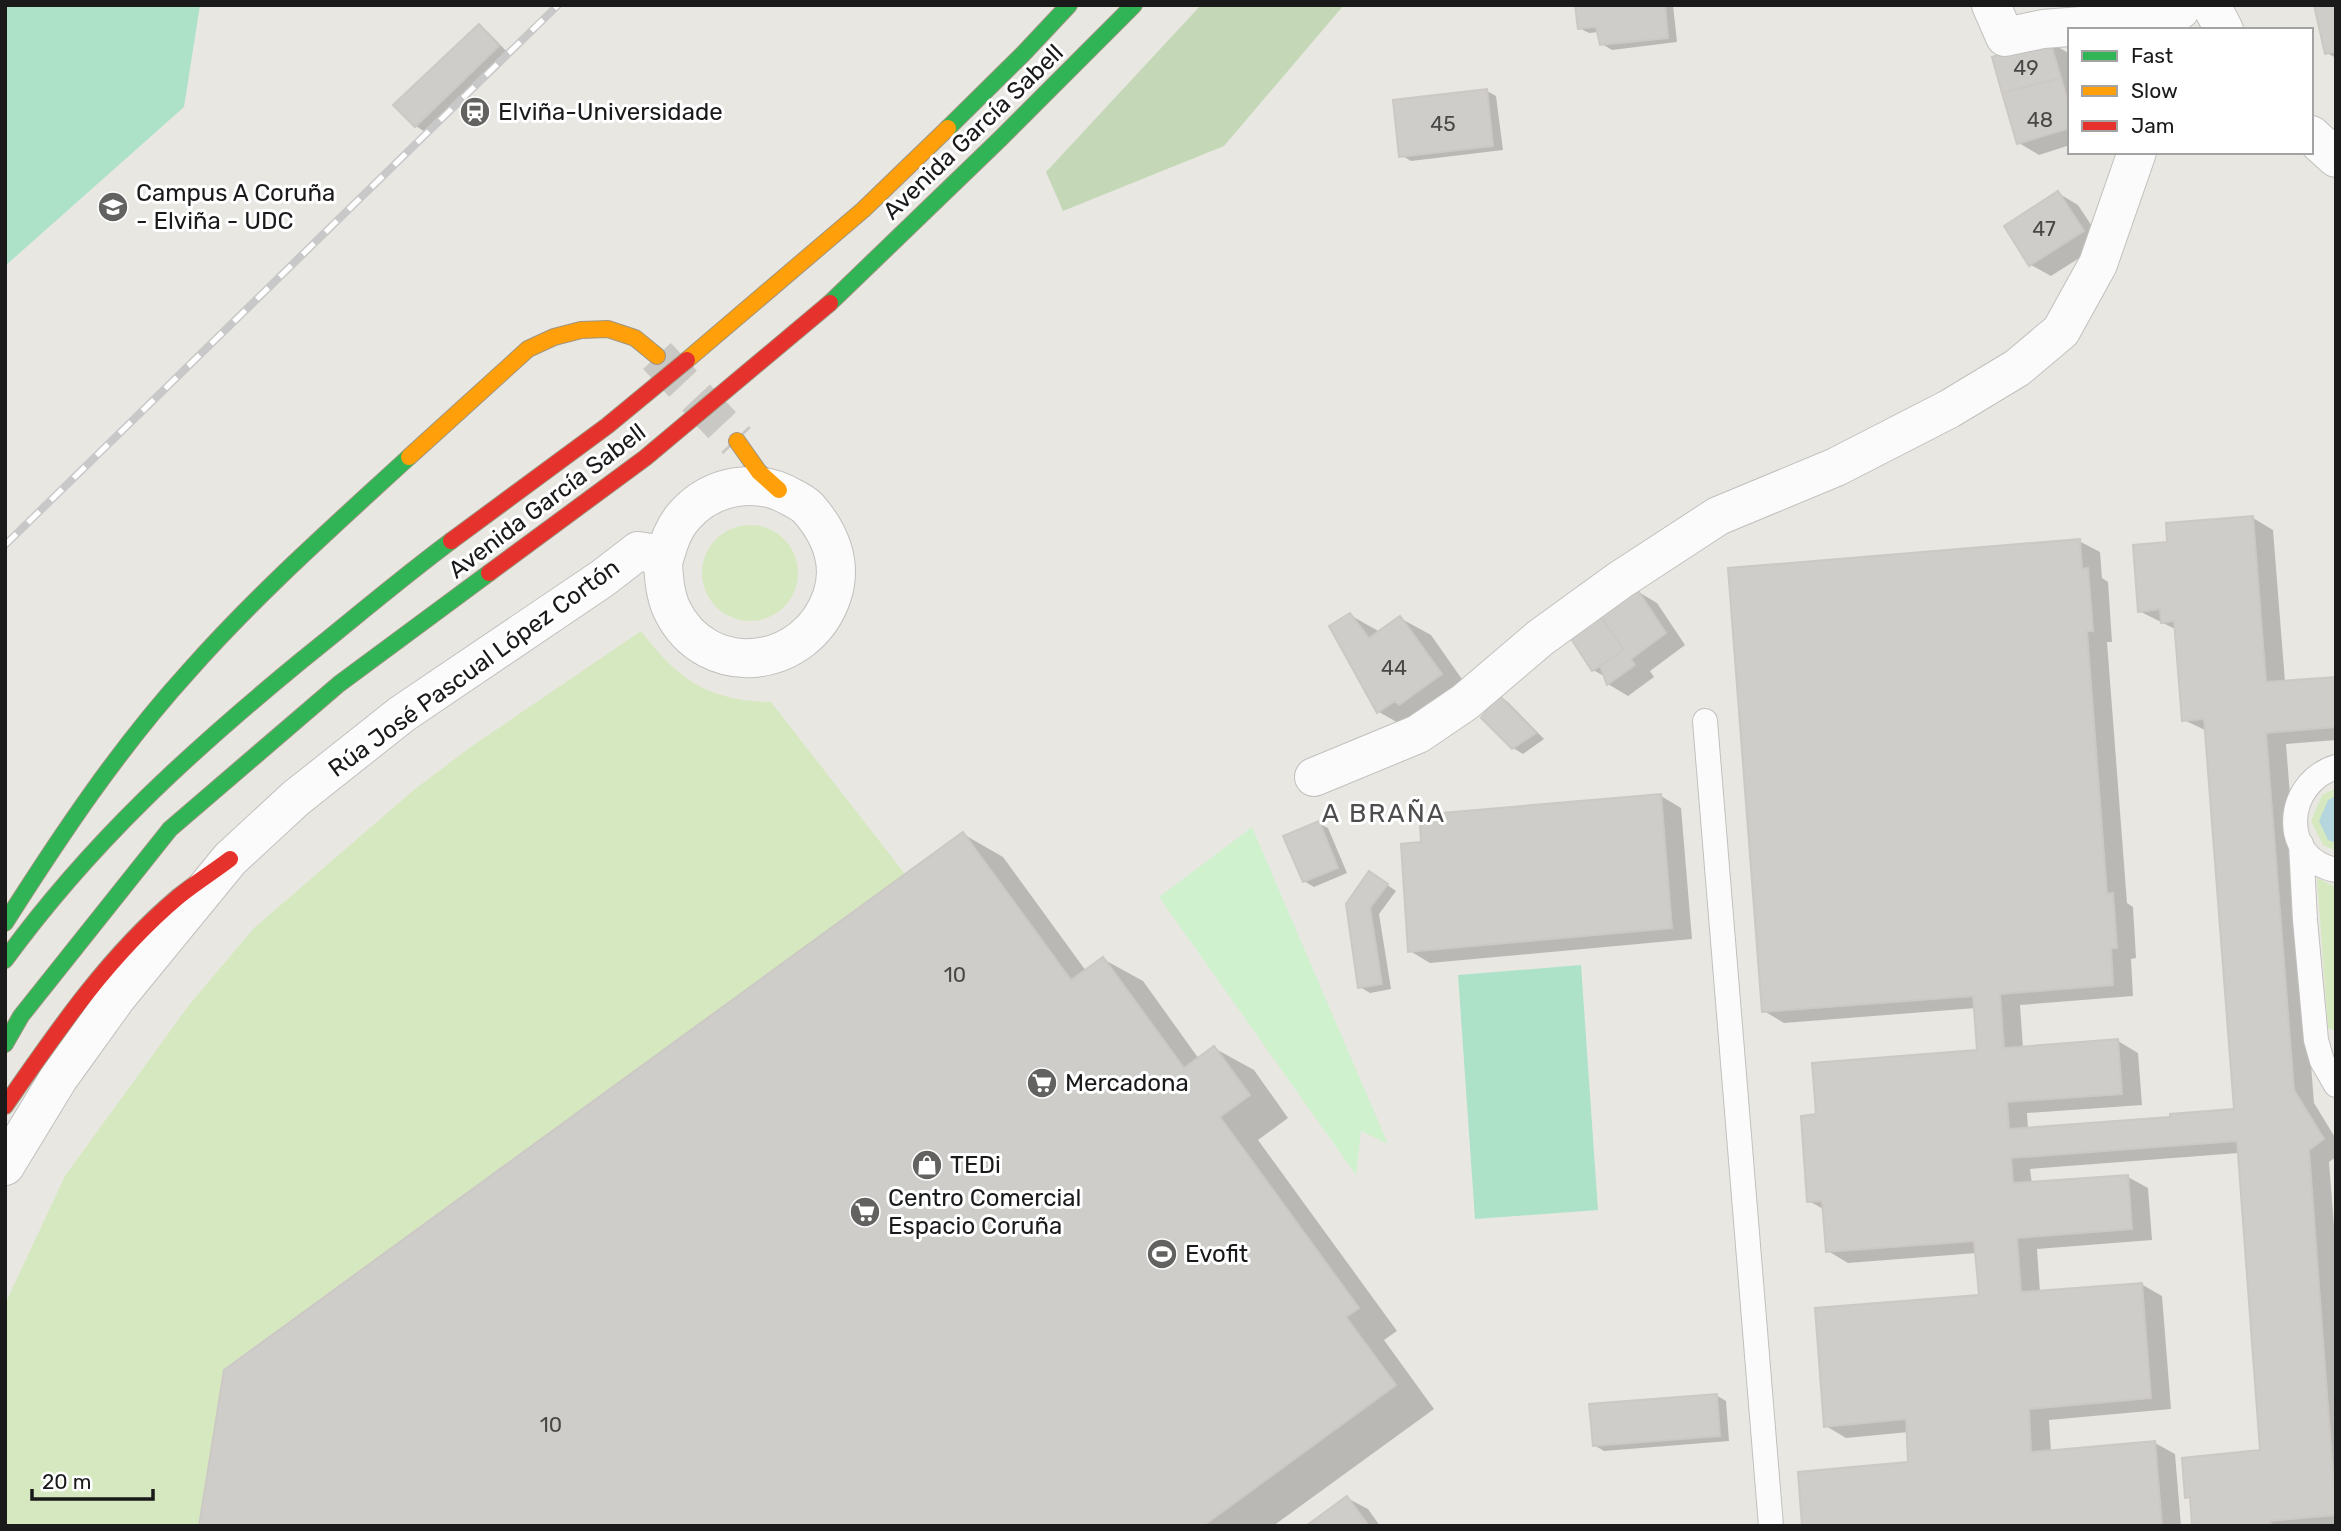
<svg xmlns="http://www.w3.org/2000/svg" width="2341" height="1531" viewBox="0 0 2341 1531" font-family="Rubik,sans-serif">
<rect width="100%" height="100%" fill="#e9e7e2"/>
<path fill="#d6e8c0" d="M702 573a48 48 0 1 1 96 0a48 48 0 1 1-96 0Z
M641,631C678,680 709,701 771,702L905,874L224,1369L199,1526H5V1304L65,1176L189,1005L254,928L415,789L472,746Z
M2336,788V851L2323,845L2311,821L2322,795Z
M2317,878L2336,887V1031L2328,1028Z"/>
<path fill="#c4d8b7" d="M1201,5H1344L1224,146L1063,211L1046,172Z"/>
<path fill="#cff1ce" d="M1252,827L1388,1144L1361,1131L1356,1175L1159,897Z"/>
<path fill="#ade2c9" d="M5,5H200L184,107L5,266Z
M1581,965L1598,1210L1475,1219L1458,975Z"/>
<path fill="#b5d6dd" d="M2336,796V843L2328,840L2319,821L2328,800Z"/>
<path fill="#0003" d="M1577,5H1673L1677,42L1612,50L1602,44L1599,32L1589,33L1579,28Z
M2336,5V58L2327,53Z
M479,26L488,32L508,53L425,132L416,126Z
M2050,42L2070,54V145L2039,155L2019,143Z
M1487,91L1496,96L1503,150L1411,161L1401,155Z
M2058,193L2078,205L2103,243L2051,276L2031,265Z
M2253,518L2273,530L2285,682L2336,679V740L2286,744L2314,1103L2336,1139V1157L2329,1162L2336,1252V1526H2194L2192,1500L2187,1497L2262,1452L2239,1153L2030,1169L2032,1184L2128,1177L2148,1188L2152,1240L2037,1249L2040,1292L2141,1284L2162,1296L2171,1409L2049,1420L2051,1452L2155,1443L2175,1454L2181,1526H1804L1910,1464L1909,1432L1846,1438L1826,1426L1981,1297L1977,1253L1848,1263L1828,1251L1825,1210L1809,1201L1818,1116L1979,1052L1976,1008L1784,1023L1764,1011L2079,541L2100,552L2102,578L2108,582L2112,642H2107L2127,903L2133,907L2136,958L2131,959L2133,996L2020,1005L2023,1048L2118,1041L2138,1053L2142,1105L2027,1113L2028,1130L2172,1119L2236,1110L2207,731L2184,720L2177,630L2139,611L2169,543Z
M1637,591L1657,603L1685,645L1650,671L1654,677L1628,696L1608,684L1606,677L1593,670L1572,637Z
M1350,615L1380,632L1400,618L1431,635L1471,692L1409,729L1379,712L1331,626Z
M1498,697L1508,702L1544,739L1523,754L1513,748Z
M1661,796L1681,808L1692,939L1430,963L1410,951Z
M1318,823L1328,828L1347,873L1314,887L1304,881Z
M963,834L1003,857L1086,971L1103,959L1143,981L1199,1059L1214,1048L1254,1070L1288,1118L1258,1140L1397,1331L1384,1340L1434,1409L1273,1526H201Z
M1379,879L1396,891L1379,914L1391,989L1370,993L1360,987L1348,905Z
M1716,1395L1726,1401L1729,1441L1604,1451L1594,1445Z
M1347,1498L1368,1509L1380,1526H1309Z"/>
<path fill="#cfcdc9" stroke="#ccc8c4" stroke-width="2" d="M1575,5H1665L1668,38L1600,45L1596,27L1578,29Z
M2314,5H2336V51L2325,54Z
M479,24L499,46L415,127L393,105Z
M2050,40L2061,78L2002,93L1992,57Z
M2061,78L2070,109V128L2017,144L2002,93Z
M1487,89L1493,146L1399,157L1393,100Z
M2058,191L2084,231L2029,266L2004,226Z
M2253,516L2266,682L2336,677V727L2266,733L2294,1090L2324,1139L2309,1150L2336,1515L2270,1521L2271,1526H2192L2190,1497L2185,1498L2182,1458L2260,1450L2237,1141L2011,1158L2013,1183L2128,1175L2132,1229L2017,1238L2021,1292L2142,1283L2151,1398L2029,1409L2031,1452L2155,1441L2162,1526H1802L1798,1472L1908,1462L1906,1419L1824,1427L1815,1308L1979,1295L1974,1241L1826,1252L1822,1201L1807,1202L1801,1116L1816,1114L1812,1063L1977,1050L1973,996L1762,1012L1728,568L2080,539L2082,569L2088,568L2093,631H2087L2107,894L2113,893L2117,948H2111L2113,985L2000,994L2004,1048L2118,1039L2122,1094L2007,1102L2009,1129L2170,1117V1114L2234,1109L2204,719L2182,721L2174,621L2161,623L2160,609L2138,612L2133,545L2167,542L2166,523Z
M1637,589L1666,633L1631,659L1635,665L1607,685L1600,666L1624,650L1600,616Z
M1350,613L1369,638L1400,616L1442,674L1399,705L1395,701L1377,713L1329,626Z
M1600,616L1624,650L1592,671L1570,637Z
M1498,694L1536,733L1512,749L1481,718Z
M1661,794L1672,928L1408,952L1401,844L1421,842L1420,826L1430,814Z
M1319,821L1338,868L1303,882L1283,836Z
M963,832L1071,980L1103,957L1184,1068L1214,1046L1250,1095L1220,1117L1359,1308L1346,1317L1396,1385L1203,1526H199L224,1370Z
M1369,871L1388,884L1370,908L1382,984L1358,988L1346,904Z
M1717,1394L1720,1436L1593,1446L1589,1404Z
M1347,1496L1369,1526H1306Z"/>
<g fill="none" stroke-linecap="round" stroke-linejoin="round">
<path stroke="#cac8c4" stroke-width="38" stroke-dasharray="38 19" stroke-linecap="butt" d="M657,356L737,441"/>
<g stroke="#c1c0be" stroke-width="26">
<path id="lane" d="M1705,721L1771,1526
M2336,767C2284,783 2279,859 2336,870
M2301,844L2305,920L2316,1040L2322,1061L2336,1085"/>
</g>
<g stroke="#c1c0be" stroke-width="40">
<path id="street" d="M1991,5L2005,37L2043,29L2146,21L2180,10
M2211,5L2224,30
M2311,135L2336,158
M1314,777L1418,734L1465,702L1540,638L1620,580L1718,516L1836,467L1949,409L2017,368L2061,331L2098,264L2137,152
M5,1166L58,1079L117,997L230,859L296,798L402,714L603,578L638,551L651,553L663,563C664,579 665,595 672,610C707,682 807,670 832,596C843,563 830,533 808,508C803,503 797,500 791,497C756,477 712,485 685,515C672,529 668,546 663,563"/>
</g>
<g stroke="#9e9480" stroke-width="18">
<path id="fast" d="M948,128L1023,54L1069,5
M830,303L1000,139L1134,5
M5,923C61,835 119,748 189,671C257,594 334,526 409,457
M5,960C91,842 190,752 302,660C352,620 400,579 451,541
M5,1044L21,1016L170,829L339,684L489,573"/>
</g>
<g stroke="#9e9480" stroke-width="18">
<path id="slow" d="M687,360L863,210L948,128
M737,441L759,472L779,490
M409,457L528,349L554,337L581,330L608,329L635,338L657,356"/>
</g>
<g stroke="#9e9480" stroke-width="18">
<path id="jam" d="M451,541L607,426L687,360
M489,573L645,458L830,303
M5,1106C57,1031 108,956 178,897C195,883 213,872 230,859"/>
</g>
<use href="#lane" stroke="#fcfbfb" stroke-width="24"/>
<use href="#street" stroke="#fcfbfb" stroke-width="38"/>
<use href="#fast" stroke="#30b455" stroke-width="16"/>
<use href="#slow" stroke="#ff9f0a" stroke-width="16"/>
<use href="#jam" stroke="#e5322d" stroke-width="16"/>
<g stroke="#c9c8c8" stroke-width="8">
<path id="rail" d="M5,545L558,5"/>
</g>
<use href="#rail" stroke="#fff" stroke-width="5" stroke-dasharray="16" stroke-linecap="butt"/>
</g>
<defs>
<g id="station-disc" transform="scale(1.575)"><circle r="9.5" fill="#626260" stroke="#fff"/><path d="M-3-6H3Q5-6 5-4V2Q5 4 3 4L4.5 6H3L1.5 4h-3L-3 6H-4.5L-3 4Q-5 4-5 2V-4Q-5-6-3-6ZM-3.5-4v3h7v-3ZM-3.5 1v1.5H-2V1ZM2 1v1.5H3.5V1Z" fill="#fff"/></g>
<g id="university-disc" transform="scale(1.575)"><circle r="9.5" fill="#626260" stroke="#fff"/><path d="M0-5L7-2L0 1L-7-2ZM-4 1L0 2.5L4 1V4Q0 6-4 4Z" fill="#fff"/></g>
<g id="supermarket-disc" transform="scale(1.575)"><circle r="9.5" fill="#626260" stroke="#fff"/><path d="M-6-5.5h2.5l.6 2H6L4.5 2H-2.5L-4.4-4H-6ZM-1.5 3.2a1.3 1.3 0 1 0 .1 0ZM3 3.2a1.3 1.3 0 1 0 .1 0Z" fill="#fff"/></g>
<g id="shop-disc" transform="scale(1.575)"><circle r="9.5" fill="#626260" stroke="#fff"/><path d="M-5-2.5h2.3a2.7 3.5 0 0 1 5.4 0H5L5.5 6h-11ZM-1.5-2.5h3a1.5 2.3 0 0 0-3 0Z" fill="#fff"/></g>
<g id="stadium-disc" transform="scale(1.575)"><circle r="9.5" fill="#626260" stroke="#fff"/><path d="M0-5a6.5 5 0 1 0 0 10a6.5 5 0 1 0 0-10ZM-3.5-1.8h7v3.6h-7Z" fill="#fff"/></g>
</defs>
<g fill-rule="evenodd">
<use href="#station-disc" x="475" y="112"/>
<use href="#university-disc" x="113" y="207"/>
<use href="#supermarket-disc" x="1042" y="1083"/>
<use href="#shop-disc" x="927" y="1165"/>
<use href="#supermarket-disc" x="865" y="1212"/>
<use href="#stadium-disc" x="1162" y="1254"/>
</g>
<g text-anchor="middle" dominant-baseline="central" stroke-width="6" stroke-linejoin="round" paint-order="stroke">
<g font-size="21" fill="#474746">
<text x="2026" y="67">49</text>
<text x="2040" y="119">48</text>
<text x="1443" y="123">45</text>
<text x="2044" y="228">47</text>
<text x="1394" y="667">44</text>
<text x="955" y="974">10</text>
<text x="551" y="1424">10</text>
</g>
<g font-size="24" fill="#1a1a1a" stroke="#fff" text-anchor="start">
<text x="498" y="112">Elviña-Universidade</text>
<text x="136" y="193">Campus A Coruña<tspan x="136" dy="28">- Elviña - UDC</tspan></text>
<text x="1065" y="1083">Mercadona</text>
<text x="950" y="1165">TEDi</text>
<text x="888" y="1198">Centro Comercial<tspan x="888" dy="28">Espacio Coruña</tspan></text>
<text x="1185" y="1254">Evofit</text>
</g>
<g font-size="24" fill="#1a1a1a" stroke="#fff">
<text transform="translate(973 132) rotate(-44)">Avenida García Sabell</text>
<text transform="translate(547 501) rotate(-37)">Avenida García Sabell</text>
<text transform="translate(474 668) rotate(-36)">Rúa José Pascual López Cortón</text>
</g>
<g font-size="26" letter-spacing="2" fill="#4d4d4d" stroke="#fff">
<text x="1384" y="813">A BRAÑA</text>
</g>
</g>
<rect width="2341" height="1531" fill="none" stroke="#1a1a1a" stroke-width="14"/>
<rect x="2068" y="28" width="245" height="126" fill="#ffffff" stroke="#a3a3a3" stroke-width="2"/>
<rect x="2082" y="51" width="35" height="10" fill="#30b455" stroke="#a3a3a3" stroke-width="2"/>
<text x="2131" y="63" font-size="21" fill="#1a1a1a">Fast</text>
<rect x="2082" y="86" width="35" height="10" fill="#ff9f0a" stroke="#a3a3a3" stroke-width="2"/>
<text x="2131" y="98" font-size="21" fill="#1a1a1a">Slow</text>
<rect x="2082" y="121" width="35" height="10" fill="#e5322d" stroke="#a3a3a3" stroke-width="2"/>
<text x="2131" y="133" font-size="21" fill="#1a1a1a">Jam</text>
<path d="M32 1489v10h121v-10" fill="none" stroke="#1a1a1a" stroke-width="3.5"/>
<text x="42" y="1489" font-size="21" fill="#1a1a1a" stroke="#ffffff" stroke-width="5" paint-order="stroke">20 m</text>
</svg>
